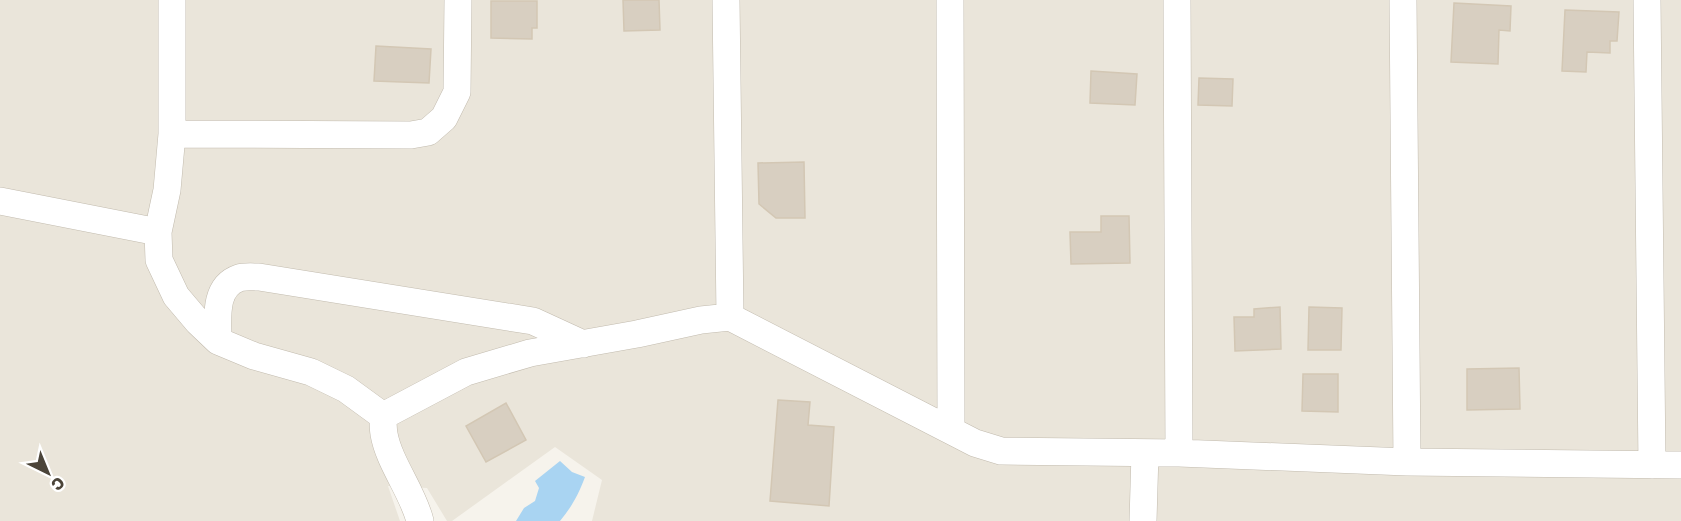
<svg xmlns="http://www.w3.org/2000/svg" width="1681" height="521" viewBox="0 0 1681 521" font-family="'Golos Text',sans-serif">
<rect width="100%" height="100%" fill="#f6f3ec"/>
<path fill="#eae5da" d="M0,0H1681V521H592L602,480L555,447L452,521H447L427,488L388,486L400,521H0Z"/>
<path fill="#a9d4f2" d="M560,461L572,472L585,477C578,495 573,505 560,521H516L524,508L535,501L539,488L535,481Z"/>
<path fill="#d8cfc1" stroke="#d3c7b4" stroke-width="1.5" d="M623,0H659L660,30L624,31Z
M491,1H537V28H532V39L491,38Z
M1454,3L1511,6L1510,31L1499,30L1498,64L1451,62Z
M1565,10L1619,12L1617,41H1610V53L1587,52L1586,72L1562,71Z
M376,46L431,49L429,83L374,81Z
M1091,71L1137,74L1135,105L1090,103Z
M1199,78L1233,79L1232,106L1198,105Z
M804,162L805,218H776L759,204L758,163Z
M1101,216H1129L1130,263L1071,264L1070,232H1101Z
M1280,307L1281,349L1235,351L1234,317H1254V309Z
M1309,307L1342,308L1341,350H1308Z
M1519,368L1520,409L1467,410V369Z
M1303,374H1338V412L1302,411Z
M778,400L810,402L808,425L834,427L829,506L770,501Z
M506,403L526,440L486,462L466,426Z"/>
<g fill="none" stroke-linecap="round" stroke-linejoin="round">
<g stroke="#c2bbae" stroke-width="28">
<path id="minor" d="M172,0V134L167,190L158,232L159,260L176,296L198,322L218,341L254,356L311,372L346,389L383,416C383,422 383,428 384,434C389,463 413,492 420,521
M726,0L730,317
M950,0L951,429
M1177,0L1179,453
M1403,0L1407,462
M1647,0L1652,465
M172,134L411,135L428,132L444,118L457,92L458,0
M0,201L158,232
M218,341C218,320 213,287 239,278C245,276 253,277 259,277L533,321L583,344
M383,416L466,372L530,353L637,334L701,320L730,317L975,443L1001,451L1179,453L1407,462L1681,465
M1143,521L1145,453"/>
</g>
<use href="#minor" stroke="#fff" stroke-width="27"/>
</g>
<g transform="translate(48 473) rotate(137)" stroke="#ffffff" stroke-width="4.5" paint-order="stroke">
<path d="M0-4.5L10 22L0 15L-10 22Z" fill="#4b4439"/>
<text y="-9" font-size="16" font-weight="bold" text-anchor="middle" fill="#4b4439">С</text>
</g>
</svg>
